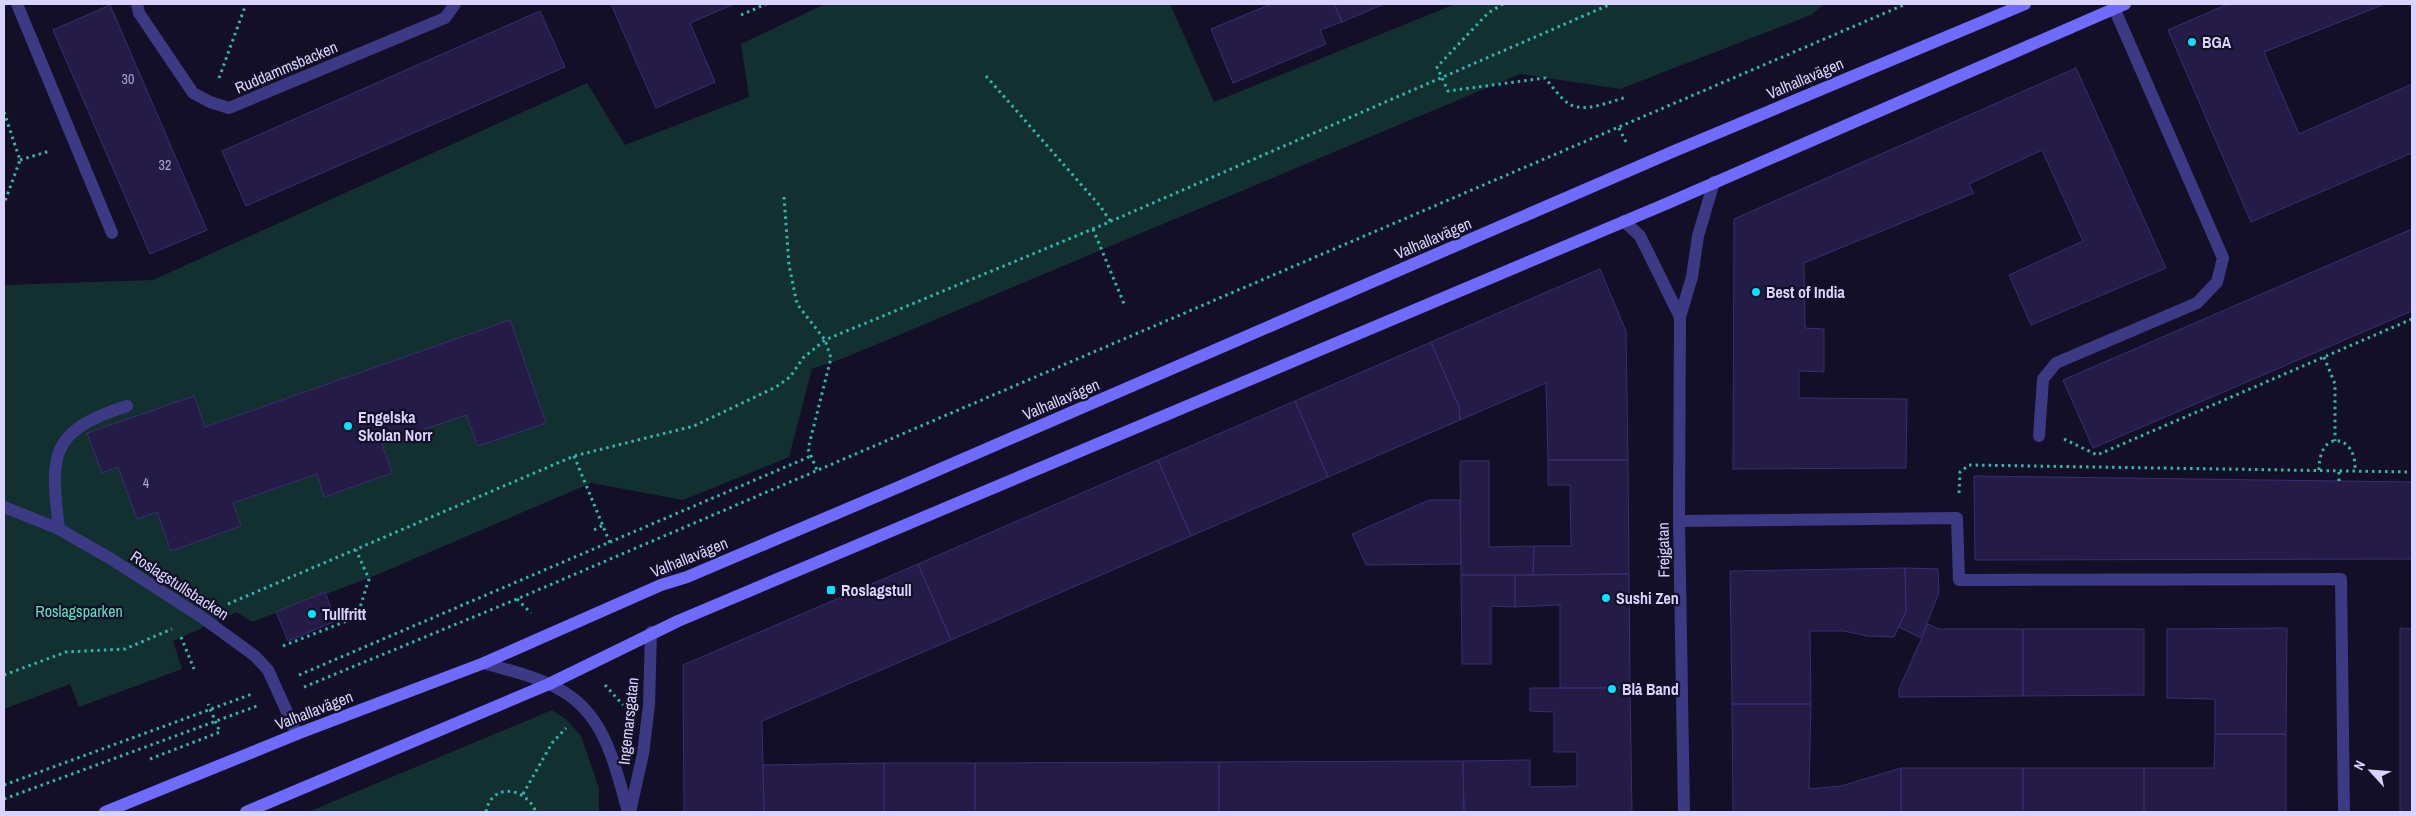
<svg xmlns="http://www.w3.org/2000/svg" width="2416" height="816" viewBox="0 0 2416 816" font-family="'Archivo Narrow',sans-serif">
<rect width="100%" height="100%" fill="#130f26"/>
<path fill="#12302f" d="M825,4H1170L1214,102L1455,4H1824L1811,15L1620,89L1520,74L844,358L812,369L789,457L683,500L591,483L374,576L252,622L237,612L173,641L182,669L79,707L70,684L4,709V285L153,280L587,83L625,145L749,97L741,44Z
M552,710L567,720L581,736L599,788V812H308Z"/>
<path fill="#241b47" stroke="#3b2d73" d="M611,4H734L690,23L715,82L656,108Z
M1271,4H1334L1342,22L1320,30L1326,44L1233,83L1211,29Z
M1334,4H1384L1342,22Z
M2228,4H2385L2264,52L2299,134L2412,84V153L2251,222L2168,30Z
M110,5L207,230L150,254L53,30Z
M540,11L565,67L246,206L222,151Z
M2076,68L2166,268L2031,325L2009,275L2083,241L2042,150L1969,184L1974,193L1804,263L1805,328L1824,329V372L1799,371V398L1907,399L1906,468L1733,469L1734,219Z
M2412,229V311L2093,448L2063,380Z
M1600,269L1626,331L1628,460H1548L1546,383L1460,420L1459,407L1431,342Z
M510,320L546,423L478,446L466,415L382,444L392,473L324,497L317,474L233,503L241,526L171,551L157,512L137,519L118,467L102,473L87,433L194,396L205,427Z
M1431,342L1459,407L1460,420L1328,477L1295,401Z
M1295,401L1328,477L1191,536L1158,460Z
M1158,460L1191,536L951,640L918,564Z
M1548,460H1628L1629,574L1533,575L1534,546H1571L1570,485H1548Z
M1460,461H1489V547L1534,546L1533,575H1461Z
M1974,476L2412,482V559L1975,560Z
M1429,500H1460L1461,564L1366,565L1352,534Z
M918,564L951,640L762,721L764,812H684L683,665Z
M1905,568L1938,569L1939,593L1921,638L1899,627L1906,611Z
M1905,568L1906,611L1894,637L1867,636L1844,631H1810L1811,704H1732L1730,571Z
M1629,574L1630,688H1560V605L1515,607V575Z
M1461,575H1515V607L1491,606V664H1462Z
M325,592L336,621L288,641L276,612Z
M1928,624L1939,629H2023V696L1899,697V689Z
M2287,628L2286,734H2215V699L2167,698V629Z
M2400,628L2412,629V812H2400Z
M2023,629H2144V695L2023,696Z
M1530,688H1630L1632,812H1464L1463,761L1530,760V787L1577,786V752H1554V712L1530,711Z
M1732,704H1811L1809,789L1841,786L1901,768V812H1733Z
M2215,734H2286V812H2144V768H2214Z
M1463,761L1464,812H1219V762Z
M1219,762V812H975V763Z
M884,763V812H764L763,765Z
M884,763H975V812H884Z
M1901,768H2023V812H1901Z
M2023,768H2144V812H2023Z"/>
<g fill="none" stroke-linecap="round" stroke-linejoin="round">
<path stroke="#2fb8b0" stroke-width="3" stroke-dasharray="2.5 4" stroke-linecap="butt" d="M1503,4L1488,13L1437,67L1448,91L1545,78C1552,86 1560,98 1569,104C1584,113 1609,102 1624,98
M741,15L766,4
M986,76L1100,206L1111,222
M219,78L246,4
M4,112L20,160L4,204
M1619,128L1627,144
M20,160L50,151
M784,197L789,265L797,304L825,340L831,358L808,449L817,470
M1093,229L1125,306
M2324,357L2335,384V441
M2064,439L2097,455L2412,319
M574,456L610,543
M2319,470C2319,427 2357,435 2355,470
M2339,481V471
M1959,493L1960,472L1969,465L2412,472
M594,530L603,525
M517,599L531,613
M228,604L574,456L694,426L776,387L790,377L803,358L825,340L1093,229L1611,4
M181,637L194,669
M283,646L357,617L369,579L356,550
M4,675L66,652L125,649L172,629
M299,675L811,456
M605,685L623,705
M304,687L517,599L1906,4
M150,759L220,732L208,704
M4,785L252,694
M523,794L552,743L566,728
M4,799L257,706
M486,812C491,783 525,786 536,812"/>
<path stroke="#3d3a85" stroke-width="12" d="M17,4L112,233
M137,4L139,13L193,93L210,102L229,108L445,18L455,4
M2039,436L2043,379L2056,363L2197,303L2217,282L2223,258L2114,8
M1679,521L1957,518L1959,580L2341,579L2344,812
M59,529C50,454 49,431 127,406"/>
<path stroke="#3d3a85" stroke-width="12" d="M1624,221L1640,236L1680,317
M4,507L59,529L111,559L200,616L255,656L268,670L297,734
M1684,812L1679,521L1680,317L1692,277L1698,236L1714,182"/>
<path stroke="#3d3a85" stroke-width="12" d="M484,663C514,672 549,679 574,699C608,726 617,773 628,812
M630,812L643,754L649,705L651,632"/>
<path stroke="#6f6bff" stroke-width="12" d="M105,812L297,734L484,663L661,585L687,577L901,486L1672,152L2025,4
M246,812L549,684L678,621L1668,203L2125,4"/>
</g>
<g fill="#00e5ff" stroke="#130f26" stroke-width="2">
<circle cx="2192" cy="42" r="5"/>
<circle cx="1756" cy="292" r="5"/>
<circle cx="348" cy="426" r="5"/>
<rect x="826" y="585" width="10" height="10" rx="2.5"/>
<circle cx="1606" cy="598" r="5"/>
<circle cx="312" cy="614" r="5"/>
<circle cx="1612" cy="689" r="5"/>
</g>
<g text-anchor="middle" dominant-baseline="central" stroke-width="4.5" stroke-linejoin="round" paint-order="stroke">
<g font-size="14" fill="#aca6d1">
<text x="128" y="79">30</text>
<text x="165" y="165">32</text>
<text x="146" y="483">4</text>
</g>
<g font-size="16" font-weight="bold" fill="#d9d4ff" stroke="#130f26" text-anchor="start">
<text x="2202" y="42">BGA</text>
<text x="1766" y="292">Best of India</text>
<text x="358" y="417">Engelska<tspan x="358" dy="18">Skolan Norr</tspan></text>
<text x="841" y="590">Roslagstull</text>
<text x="1616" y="598">Sushi Zen</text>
<text x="322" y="614">Tullfritt</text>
<text x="1622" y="689">Blå Band</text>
</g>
<g font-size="16" fill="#d9d4ff" stroke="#130f26">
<text transform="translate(286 67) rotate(-23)">Ruddammsbacken</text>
<text transform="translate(1805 78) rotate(-23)">Valhallavägen</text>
<text transform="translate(1433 238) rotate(-23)">Valhallavägen</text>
<text transform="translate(1061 399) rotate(-23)">Valhallavägen</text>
<text transform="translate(1663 550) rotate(-91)">Frejgatan</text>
<text transform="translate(689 557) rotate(-22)">Valhallavägen</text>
<text transform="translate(180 585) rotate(33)">Roslagstullsbacken</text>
<text transform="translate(314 710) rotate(-21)">Valhallavägen</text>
<text transform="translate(628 721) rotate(-84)">Ingemarsgatan</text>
</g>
<g font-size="16" fill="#5fe0c0" stroke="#130f26">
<text x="79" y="611">Roslagsparken</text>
</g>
</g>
<rect width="2416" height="816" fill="none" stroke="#d9d4ff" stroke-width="10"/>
<g transform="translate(2371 771) rotate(296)" stroke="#130f26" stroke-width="4" paint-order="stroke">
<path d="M0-4L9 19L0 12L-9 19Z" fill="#d9d4ff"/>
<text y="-8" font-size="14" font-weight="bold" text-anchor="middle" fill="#d9d4ff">N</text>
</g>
</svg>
